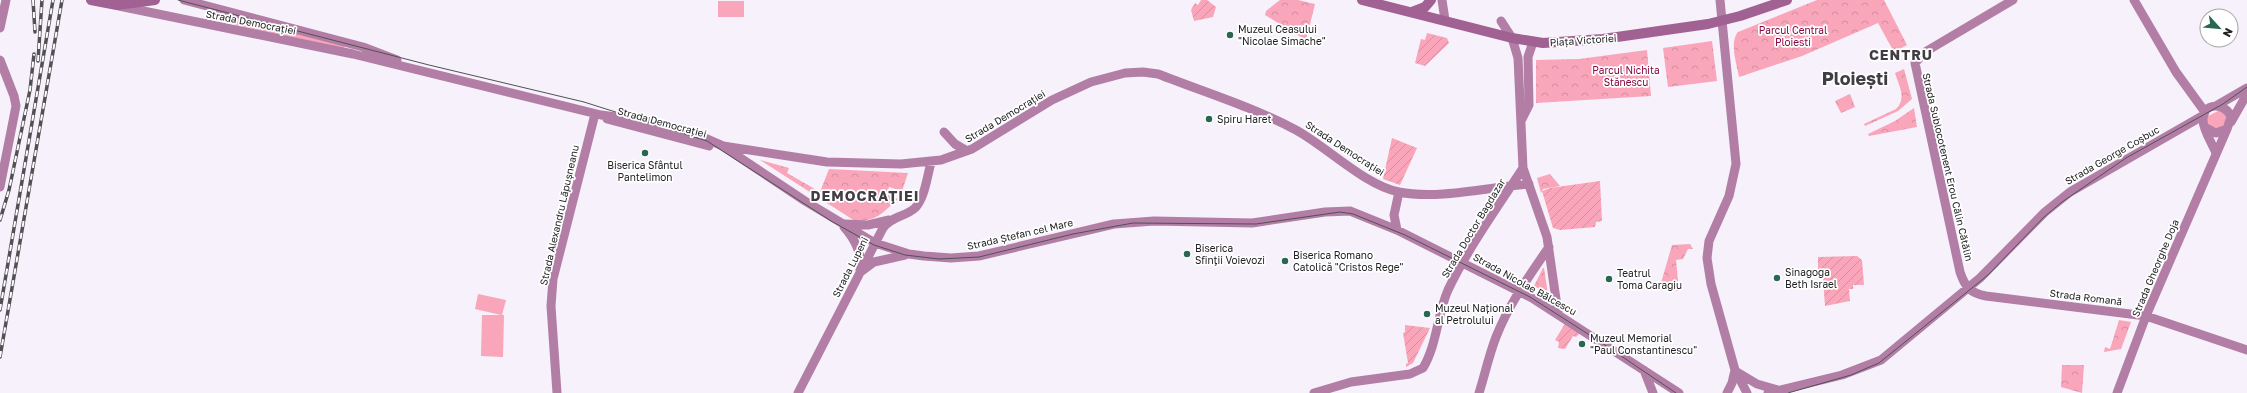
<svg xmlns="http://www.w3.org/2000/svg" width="2247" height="393" viewBox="0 0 2247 393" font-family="'Golos Text',sans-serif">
<defs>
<pattern id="park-crowns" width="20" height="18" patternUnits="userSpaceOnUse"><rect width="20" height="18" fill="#f9a5ba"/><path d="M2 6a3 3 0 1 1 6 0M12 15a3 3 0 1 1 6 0" fill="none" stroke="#d58ea0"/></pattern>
<pattern id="garden-furrows" width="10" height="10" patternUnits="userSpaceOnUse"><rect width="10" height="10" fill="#f9a5ba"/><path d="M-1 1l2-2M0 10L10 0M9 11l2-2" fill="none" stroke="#d58ea0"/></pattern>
</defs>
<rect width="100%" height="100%" fill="#f6f1fa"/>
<path fill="#f9a5ba" d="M718,1H744V17H718Z
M236,17L345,46L344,48L234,25Z
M2222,109L2228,120L2221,129L2208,126L2206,117Z
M478,294L506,300L502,315H504L503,357L481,356L482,315H501L475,309Z"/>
<path fill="url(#park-crowns)" d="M1280,0H1298L1315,4L1306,40L1265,15L1266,11Z
M1817,0H1884L1907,45L1894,52L1878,23L1802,56L1739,77C1737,65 1729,42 1738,32Z
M1712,41L1717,81L1668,87L1663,48Z
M1647,50L1651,96L1536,103V60L1579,59Z
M1904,69L1912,99L1898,111L1865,126L1864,124L1896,109C1907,98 1899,86 1895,73Z
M1850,94L1855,107L1841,113L1835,101Z
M1914,108L1917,127L1869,136L1868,134L1895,121Z
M760,160L789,168L787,173L820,192L829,169L908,173L902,191L889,187L886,194L898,199C882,213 878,221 855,221Z
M1550,174L1560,186L1543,189L1541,193L1537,178Z
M1690,244L1693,249H1688L1683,259L1676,260L1679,291L1656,290L1655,288L1657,282L1661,283L1672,245Z
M1543,268H1544L1548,294L1534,286Z
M2119,320L2131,322L2121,349L2104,352L2105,347L2110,349Z
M2062,365H2084L2082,393L2061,387Z"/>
<path fill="url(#garden-furrows)" d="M1201,0H1207L1216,7L1213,17L1194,21L1191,10L1195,3L1198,5Z
M1427,33L1447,38L1449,43L1425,66L1415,63L1421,39L1425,40Z
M1392,138L1417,148L1400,185L1383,179Z
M1600,181L1602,221L1596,222L1595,227L1560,230L1553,228L1542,191L1550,188Z
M1857,256L1862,260L1864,285H1853V289H1849L1850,301L1825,306L1823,278L1818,274V257Z
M1566,322L1580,333L1576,337L1573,336L1565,349L1558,348L1559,342L1555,340Z
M1405,325L1430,328L1413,363L1406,367V364L1408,363L1403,333L1405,332Z"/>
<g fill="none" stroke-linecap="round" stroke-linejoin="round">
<path stroke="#b37ea6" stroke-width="9" d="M184,0L363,47L397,60
M1442,0L1445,20
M1720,0L1736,164L1729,196L1709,241L1707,258L1711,284L1735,370L1747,393
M2013,0L1925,52L1915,63L1960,272C1965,287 1970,293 1986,296L2146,316L2247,350
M2134,0L2176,72L2205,112
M119,6L353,54L601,115L652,122L700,136L723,146L827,162L901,164L941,160L972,149L1052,100L1091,82L1125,73L1143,72L1158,74C1204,92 1253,107 1296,130C1327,147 1366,186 1399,192C1438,200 1490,187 1529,184
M1501,21L1512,38L1518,58L1523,168L1547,237L1558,313
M0,28L6,0
M0,60L14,96L16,106L0,187
M2216,106L2247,88
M607,119L709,146
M1522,119L1529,105L1528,57L1533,42
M2231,122L2247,94
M2206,128L2216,133L2227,129L2231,117C2226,102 2202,102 2203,120C2203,130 2212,143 2216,153
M944,132L955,144L967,151
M724,147L805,201L875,243L909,254L924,256L951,258L979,256L1114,224L1154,221L1252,223L1325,212L1350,211L1397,230L1532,298L1679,393
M845,224L868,225L889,220
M844,227C854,238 863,254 860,270
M1397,230L1394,215L1399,192
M862,271L874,262L905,255
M1644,370L1653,393
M1737,372L1757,384L1778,390
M557,393L551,306L553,279L595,114
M798,393L883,228C892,216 905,217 915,208C925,198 927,176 931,163
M1314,393L1351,382L1410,374L1423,368C1437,345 1437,315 1448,290C1468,248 1497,208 1523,168
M1479,393C1485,374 1489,355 1496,337C1509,304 1529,276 1549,247
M1727,393L1732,383L1735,370
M1768,393L1842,375L1881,360L1980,278L2045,212L2070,192L2204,115
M2117,393L2146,316L2227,129"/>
<path stroke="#a16193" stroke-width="10" d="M91,0L117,5L155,0
M1362,0L1512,38L1543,43L1603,39L1708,24L1740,16L1787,0
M1412,12L1425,7L1431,0"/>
<path stroke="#525055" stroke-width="1" d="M178,0L429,65L584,102L707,141L831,221L874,245L905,255L939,259L979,257L1073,234L1133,223L1256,224L1340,212L1353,214L1405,235L1530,297L1599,341L1676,393
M1788,393L1851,375L1879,363L1988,275L2044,217L2062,202L2126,158L2223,104L2247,87"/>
<g stroke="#525055" stroke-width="3.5">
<path id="rail" d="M33,0L35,32
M38,61L42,0
M0,220L9,190L30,90L34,54
M0,310L53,0
M0,357L62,0"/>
</g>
<use href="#rail" stroke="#fff" stroke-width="2" stroke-dasharray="6" stroke-linecap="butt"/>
</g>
<g fill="#296753" stroke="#fff" stroke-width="1.5">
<circle cx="1230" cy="35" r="4"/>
<circle cx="1209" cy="119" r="4"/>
<circle cx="645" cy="153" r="4"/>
<circle cx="1187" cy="254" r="4"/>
<circle cx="1285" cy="261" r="4"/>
<circle cx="1777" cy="278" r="4"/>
<circle cx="1609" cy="279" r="4"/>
<circle cx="1427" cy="314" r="4"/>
<circle cx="1582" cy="344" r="4"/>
</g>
<g text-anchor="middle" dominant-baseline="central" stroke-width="3.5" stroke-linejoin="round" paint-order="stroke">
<g font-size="10" fill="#222124" stroke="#fff">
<text transform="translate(251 22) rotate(11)">Strada Democrației</text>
<text transform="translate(1583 40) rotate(-4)">Piața Victoriei</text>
<text transform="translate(1005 116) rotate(-31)">Strada Democrației</text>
<text transform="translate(662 122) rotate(15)">Strada Democrației</text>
<text transform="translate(1345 148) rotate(33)">Strada Democrației</text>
<text transform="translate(2112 155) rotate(-30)">Strada George Coșbuc</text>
<text transform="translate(1948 167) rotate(77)">Strada Sublocotenent Erou Călin Cătălin</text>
<text transform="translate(559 215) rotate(-77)">Strada Alexandru Lăpușneanu</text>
<text transform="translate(1473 228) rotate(-59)">Strada Doctor Bagdazar</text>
<text transform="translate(1020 234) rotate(-13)">Strada Ștefan cel Mare</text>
<text transform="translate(850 267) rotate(-63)">Strada Lupeni</text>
<text transform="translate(2155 268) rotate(-67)">Strada Gheorghe Doja</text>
<text transform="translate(1525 284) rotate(29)">Strada Nicolae Bălcescu</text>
<text transform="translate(2086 297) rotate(7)">Strada Romană</text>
</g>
<g font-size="10" fill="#222124" stroke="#fff" text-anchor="start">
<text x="1238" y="29">Muzeul Ceasului<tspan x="1238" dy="12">"Nicolae Simache"</tspan></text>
<text x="1217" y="119">Spiru Haret</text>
<text x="645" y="165" text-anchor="middle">Biserica Sfântul<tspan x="645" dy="12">Pantelimon</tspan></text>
<text x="1195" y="248">Biserica<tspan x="1195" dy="12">Sfinţii Voievozi</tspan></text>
<text x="1293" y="255">Biserica Romano<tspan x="1293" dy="12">Catolică "Cristos Rege"</tspan></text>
<text x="1785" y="272">Sinagoga<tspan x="1785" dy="12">Beth Israel</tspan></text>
<text x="1617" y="273">Teatrul<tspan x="1617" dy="12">Toma Caragiu</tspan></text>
<text x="1435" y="308">Muzeul Național<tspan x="1435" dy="12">al Petrolului</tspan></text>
<text x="1590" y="338">Muzeul Memorial<tspan x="1590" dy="12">"Paul Constantinescu"</tspan></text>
</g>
<g font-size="10" fill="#85093f" stroke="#fff">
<text x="1793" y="30">Parcul Central<tspan x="1793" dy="12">Ploiesti</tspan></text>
<text x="1626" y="70">Parcul Nichita<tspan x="1626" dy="12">Stănescu</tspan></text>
</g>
<g font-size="14" font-weight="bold" letter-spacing="1" fill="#413d45" stroke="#fff">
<text x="1901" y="54">CENTRU</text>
<text x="865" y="195">DEMOCRAŢIEI</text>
</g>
<g font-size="18" font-weight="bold" fill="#413d45" stroke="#fff">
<text x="1855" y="78">Ploiești</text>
</g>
</g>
<g transform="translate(2219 28) rotate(117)"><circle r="19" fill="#ffffff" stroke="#a7a6a7"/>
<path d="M0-3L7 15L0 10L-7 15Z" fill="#296753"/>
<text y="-6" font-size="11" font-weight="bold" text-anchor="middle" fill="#222124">N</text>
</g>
</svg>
